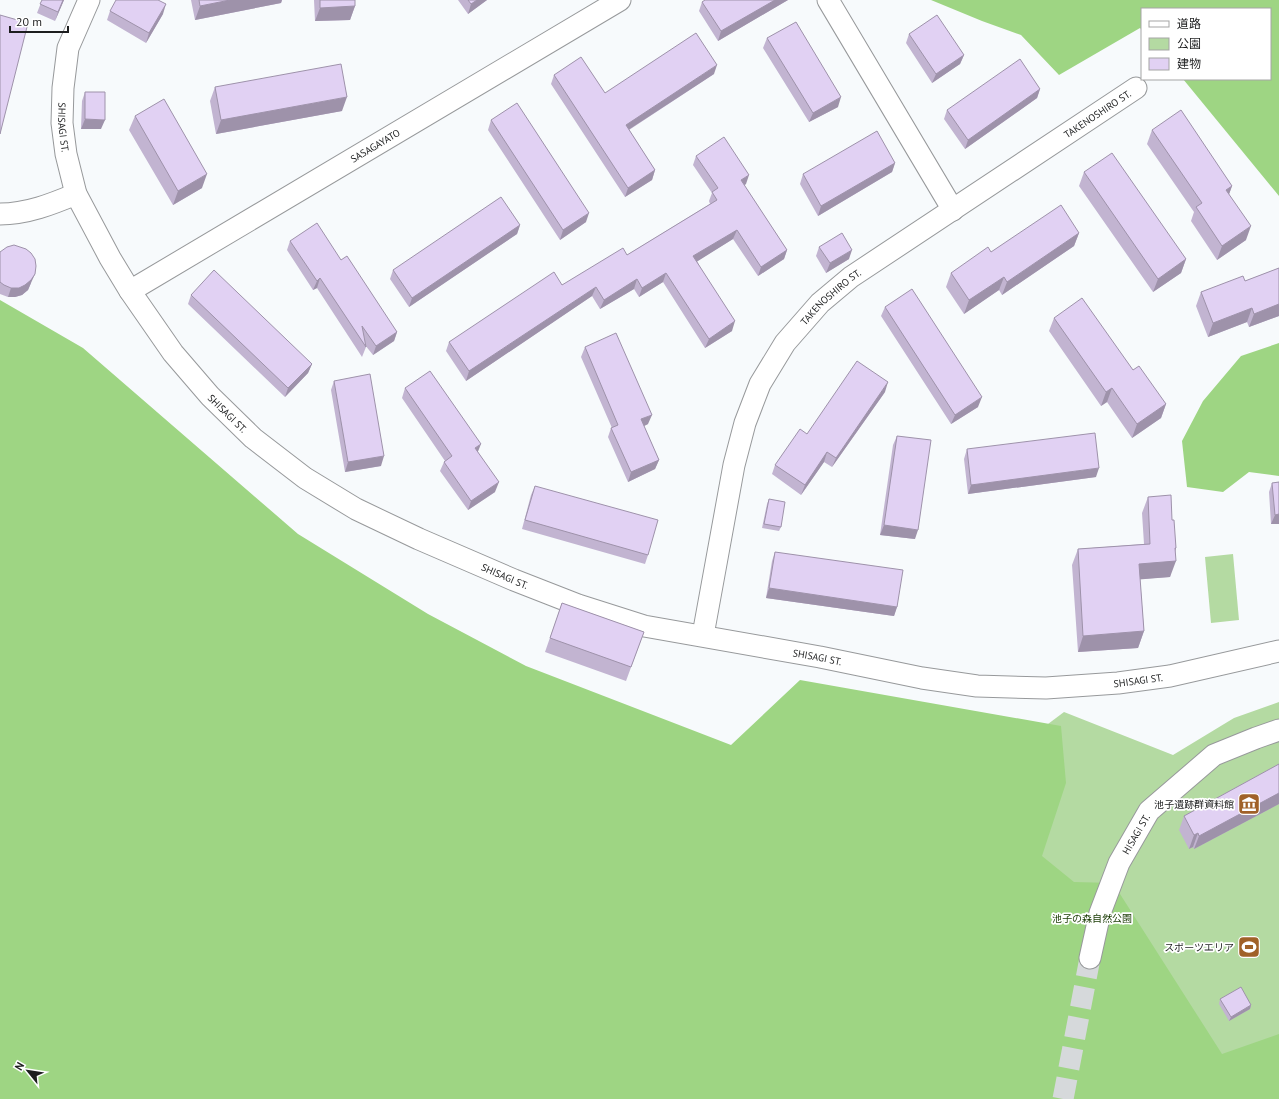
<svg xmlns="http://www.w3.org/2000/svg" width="1279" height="1099" viewBox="0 0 1279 1099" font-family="'PT Sans','Noto Sans JP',sans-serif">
<rect width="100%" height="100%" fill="#f7fafc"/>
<path fill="#b4daa2" d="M1233,554L1239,620L1211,623L1205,557Z
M1279,702V1099H94L701,985L1064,712L1173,755L1234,718Z"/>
<path fill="#9ed583" d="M931,0H1279V196L1183,79H1270V9H1142V30L1140,28L1059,75L1021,35L982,21Z
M0,300L83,348L298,534L428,614L526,666L731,745L800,680L1061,726L1066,783L1042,856L1074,882L1113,883L1222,1054L1279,1034V1099H0Z
M1279,343V476L1249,472L1223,492L1187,487L1182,441L1203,401L1241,356Z"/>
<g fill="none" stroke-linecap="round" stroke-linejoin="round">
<path stroke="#d6d9db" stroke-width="21" stroke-dasharray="21 10" stroke-linecap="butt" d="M1063,1099L1090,958"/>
<g stroke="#97999b" stroke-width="23">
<g id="minor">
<path id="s1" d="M89,0L68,48L63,88L62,123L66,154L76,194L110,258L130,291L173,353L210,396L253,438L305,478L356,509L419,539L514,580L578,605L644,626L820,657L922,678L977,686L1046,688L1118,683L1170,676L1279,651"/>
<path d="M828,0L953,210"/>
<path d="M0,214C27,214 52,204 76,194"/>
<path id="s2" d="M130,291L620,0"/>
<path id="s3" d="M703,635L734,465L745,423L760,384L785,343L820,303L851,277L1136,88"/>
<path id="s4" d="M1090,958L1100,913L1119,863L1149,811L1214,755L1256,738L1279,730"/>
</g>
</g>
<use href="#minor" stroke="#fff" stroke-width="21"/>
</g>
<path fill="#c2b4d1" d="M42,0H64L55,21L37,13Z
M191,0H282L281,3L195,20Z
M314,0H355V6L350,20L315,21Z
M458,0H487L468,14Z
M705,0H788L718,41L699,11L702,2Z
M110,11L163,14L146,43L107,20Z
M909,34L964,55L960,64L932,83L906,43Z
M767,38L838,107L809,122L763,48Z
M714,74L629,130L655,170L652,180L625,197L551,84L554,75L605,93Z
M215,87L342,111L216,134L210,101Z
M1040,89L1037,98L965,149L944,119L947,110Z
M85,92L101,129H81L82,101Z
M135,116L202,188L173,205L129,130Z
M491,120L586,222L560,240L488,130Z
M1152,130L1232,186L1229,194L1246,240L1217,260L1191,221L1194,212L1147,144Z
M696,156L746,184L744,185L787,250L784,259L758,276L733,239L697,261L732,331L705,348L663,282L639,297L634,289L600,309L592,296L466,381L446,351L449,342L562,285L627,255L710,204L709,201L712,193L693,165Z
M895,163L892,172L818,216L800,184L803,174Z
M1084,172L1186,259L1181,273L1153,292L1079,186Z
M520,225L517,234L409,307L390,279L393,270Z
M1079,233L1074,246L1002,295L999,290L964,314L946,287L951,273L991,252Z
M290,241L341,260L397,332L394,341L373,355L365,345L366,347L362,357L317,288L313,290L287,250Z
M819,247L849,259L826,273L816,256Z
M0,252L31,283L28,290L22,295L15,297H8L0,294Z
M1279,268V316L1249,327L1247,322L1208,337L1196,306L1201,292L1245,281Z
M191,295L312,364L308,373L285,397L188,304Z
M885,307L978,407L951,424L881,316Z
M1054,318L1133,370L1166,404L1161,418L1132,438L1107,402L1101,406L1049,331Z
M585,347L648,424L644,426L659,460L655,469L628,482L608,437L611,428H612L581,357Z
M334,381L381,466L345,472L331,390Z
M405,388L478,452L495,492L468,510L440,471L444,462L445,461L402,398Z
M885,392L832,467L824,462L801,495L772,474L775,465L807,434Z
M897,436L915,539L880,535L893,445Z
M967,449L1096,477L968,494L964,459Z
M1279,482V524H1271L1269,492L1272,483Z
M535,486L648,555L645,564L522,529L531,495Z
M1148,497L1172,520L1176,548L1170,577L1140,579L1144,631L1138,648L1078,652L1072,565L1078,549L1144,544L1142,513Z
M769,499L781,527L779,531L762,528L767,504Z
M775,552L897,607L894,616L766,598L772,561Z
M562,603L644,632L626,681L545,652Z
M1279,764V804L1194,849L1193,847L1189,849L1179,830L1184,816Z
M1220,999L1251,1005L1250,1009L1229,1021L1219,1004Z"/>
<path fill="#9e92aa" d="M63,0H64L55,21L58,12Z
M230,0H282L281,3L195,20L200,6Z
M477,0H487L468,14L471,4Z
M775,0H788L718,41L721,31Z
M166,4L163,14L146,43L149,33Z
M355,6L350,20L315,21L320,8Z
M964,55L960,64L932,83L936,74Z
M717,65L714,74L622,134L626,125Z
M1040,89L1037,98L965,149L968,140Z
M347,97L342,111L216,134L221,120Z
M841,97L838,107L809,122L813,113Z
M85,119L105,120L101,129H81Z
M895,163L892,172L818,216L821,206Z
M655,170L652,180L625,197L628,188Z
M207,174L202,188L173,205L178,191Z
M749,175L746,184L738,189L741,180Z
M1232,186L1227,200L1226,190Z
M589,213L586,222L560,240L563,230Z
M520,225L517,234L409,307L412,298Z
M1251,226L1246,240L1217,260L1222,246Z
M737,230L733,239L690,266L693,256Z
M1079,233L1074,246L1002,295L1007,282Z
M787,250L784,259L758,276L761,267Z
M852,250L849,259L826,273L830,263Z
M1186,259L1181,273L1153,292L1158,279Z
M666,273L663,282L639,297L642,288Z
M35,274L31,283L28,290L22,295L15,297H8L11,288Z
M1004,277L999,290L964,314L969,300Z
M320,278L317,288L313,290L317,281Z
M637,279L634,289L600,309L604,300Z
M596,287L592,296L466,381L469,371Z
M1279,304V316L1249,327L1254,314Z
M1252,308L1247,322L1208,337L1213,323Z
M735,321L732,331L705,348L709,339Z
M397,332L394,341L373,355L376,346Z
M312,364L308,373L285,397L288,388Z
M888,382L885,392L832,467L836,458Z
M1112,388L1107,402L1101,406L1106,392Z
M982,397L978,407L951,424L955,415Z
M1166,404L1161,418L1132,438L1137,424Z
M652,415L648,424L638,429L641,419Z
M481,444L477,454L475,448Z
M827,452L824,462L801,495L805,485Z
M384,456L381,466L345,472L348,462Z
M659,460L655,469L628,482L631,472Z
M1099,468L1096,477L968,494L971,485Z
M499,482L495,492L468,510L471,501Z
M1279,514V524H1271L1275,515Z
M884,525L918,530L915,539L880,535Z
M1175,548H1176L1171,561H1176L1170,577L1133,580L1139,564Z
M769,588L897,607L894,616L766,598Z
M1144,631L1138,648L1078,652L1083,636Z
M1279,793V804L1194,849L1199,836Z
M1198,833L1193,847L1189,849L1194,835Z
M1251,1005L1250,1009L1229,1021L1231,1017Z"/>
<path fill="#e1d1f3" stroke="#9e92aa" d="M42,0H63L58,12L40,4Z
M116,0H158L166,4L149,33L110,11Z
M199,0H230L200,6Z
M320,0H355V6L320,8Z
M468,0H477L471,4Z
M705,0H775L721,31L702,2Z
M0,15L28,23L0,134Z
M937,15L964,55L936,74L909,34Z
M796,22L841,97L813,113L767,38Z
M696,33L717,65L626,125L655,170L628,188L554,75L581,57L605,93Z
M1020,59L1040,89L968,140L947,110Z
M341,64L347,97L221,120L215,87Z
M85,92H105V120L85,119Z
M164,99L207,174L178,191L135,116Z
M517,103L589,213L563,230L491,120Z
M1181,110L1232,186L1226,190L1251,226L1222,246L1196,207L1202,203L1152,130Z
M877,131L895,163L821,206L803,174Z
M724,137L749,175L741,180L787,250L761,267L737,230L693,256L735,321L709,339L666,273L642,288L637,279L604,300L596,287L469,371L449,342L554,272L562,285L623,248L627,255L717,200L712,192L718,188L696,156Z
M1112,153L1186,259L1158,279L1084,172Z
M501,197L520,225L412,298L393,270Z
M1061,205L1079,233L1007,282L1004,277L969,300L951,273L988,247L991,252Z
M317,223L341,260L347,256L397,332L376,346L362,326L366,347L320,278L317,281L290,241Z
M842,233L852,250L830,263L819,247Z
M14,245L26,249L31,253L35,259L36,266L35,274L31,280L25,285L19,288H11L4,285L0,282V252L7,247Z
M1279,268V304L1254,314L1252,308L1213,323L1201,292L1243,276L1245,281Z
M214,270L312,364L288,388L191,295Z
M912,289L982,397L955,415L885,307Z
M1082,298L1133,370L1139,366L1166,404L1137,424L1112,388L1106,392L1054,318Z
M616,333L652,415L641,419L659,460L631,472L611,428L618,425L585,347Z
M857,361L888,382L836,458L827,452L805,485L775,465L800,429L807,434Z
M430,371L481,444L475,448L499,482L471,501L444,462L452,456L405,388Z
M370,374L384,456L348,462L334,381Z
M1095,433L1099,468L971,485L967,449Z
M897,436L931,440L918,530L884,525Z
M1279,482V514L1275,515L1272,483Z
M535,486L658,520L648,555L525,520Z
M1171,495L1172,520H1174L1176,548H1175L1176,561L1139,564L1144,631L1083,636L1078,549L1150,544L1148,497Z
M769,499L785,502L781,527L764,524Z
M775,552L903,570L897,607L769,588Z
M562,603L644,632L631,667L550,638Z
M1279,764V793L1199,836L1198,833L1194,835L1184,816Z
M1241,987L1251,1005L1231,1017L1220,999Z"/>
<defs>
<g id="museum-square" transform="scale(1.15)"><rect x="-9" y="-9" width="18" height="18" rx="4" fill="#a06128" stroke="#fff"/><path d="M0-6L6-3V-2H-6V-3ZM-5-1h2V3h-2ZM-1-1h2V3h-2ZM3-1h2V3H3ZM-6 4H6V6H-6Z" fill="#fff"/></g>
<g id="stadium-square" transform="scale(1.15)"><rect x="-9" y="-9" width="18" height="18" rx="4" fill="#a06128" stroke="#fff"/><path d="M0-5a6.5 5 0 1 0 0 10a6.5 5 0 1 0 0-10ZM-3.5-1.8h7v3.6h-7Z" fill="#fff"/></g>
</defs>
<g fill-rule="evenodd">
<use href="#museum-square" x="1249" y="804"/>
<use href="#stadium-square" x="1249" y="947"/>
</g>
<g text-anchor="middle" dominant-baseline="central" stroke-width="3.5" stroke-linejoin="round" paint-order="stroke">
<g font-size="10" fill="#1d1e1f" stroke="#fff">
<text stroke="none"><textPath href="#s3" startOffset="695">TAKENOSHIRO ST.</textPath></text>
<text stroke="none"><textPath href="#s1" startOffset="132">SHISAGI ST.</textPath></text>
<text stroke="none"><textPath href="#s2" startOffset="285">SASAGAYATO</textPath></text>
<text stroke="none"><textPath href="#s3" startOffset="371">TAKENOSHIRO ST.</textPath></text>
<text stroke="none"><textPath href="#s1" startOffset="468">SHISAGI ST.</textPath></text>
<text stroke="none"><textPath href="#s1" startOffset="792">SHISAGI ST.</textPath></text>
<text stroke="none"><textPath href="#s1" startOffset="1116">SHISAGI ST.</textPath></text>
<text stroke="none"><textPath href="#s1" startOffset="1440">SHISAGI ST.</textPath></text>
<text stroke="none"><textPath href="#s4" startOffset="133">HISAGI ST.</textPath></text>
</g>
<g font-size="10" fill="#1d1e1f" stroke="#fff" text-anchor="end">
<text x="1234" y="804">池子遺跡群資料館</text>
<text x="1234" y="947">スポーツエリア</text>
</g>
<g font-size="10" fill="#173900" stroke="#fff">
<text x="1092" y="918">池子の森自然公園</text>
</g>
</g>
<rect x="1141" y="8" width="130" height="72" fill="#ffffff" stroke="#a5a5a5"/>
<rect x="1149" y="21" width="20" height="6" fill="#ffffff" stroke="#a5a5a5"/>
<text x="1177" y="28" font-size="12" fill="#1d1e1f">道路</text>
<rect x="1149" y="38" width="20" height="12" fill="#b4daa2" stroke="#a5a5a5"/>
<text x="1177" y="48" font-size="12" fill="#1d1e1f">公園</text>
<rect x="1149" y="58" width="20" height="12" fill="#e1d1f3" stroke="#a5a5a5"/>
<text x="1177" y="68" font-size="12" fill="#1d1e1f">建物</text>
<g transform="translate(28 1071) rotate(300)" stroke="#ffffff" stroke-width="3" paint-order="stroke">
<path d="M0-3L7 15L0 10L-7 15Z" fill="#1d1e1f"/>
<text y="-6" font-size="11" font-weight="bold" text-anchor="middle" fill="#1d1e1f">N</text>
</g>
<path d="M10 26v6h58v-6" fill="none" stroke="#1d1e1f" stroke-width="2"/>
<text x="16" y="26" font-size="12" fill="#1d1e1f" stroke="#ffffff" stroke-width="3" paint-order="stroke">20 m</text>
</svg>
